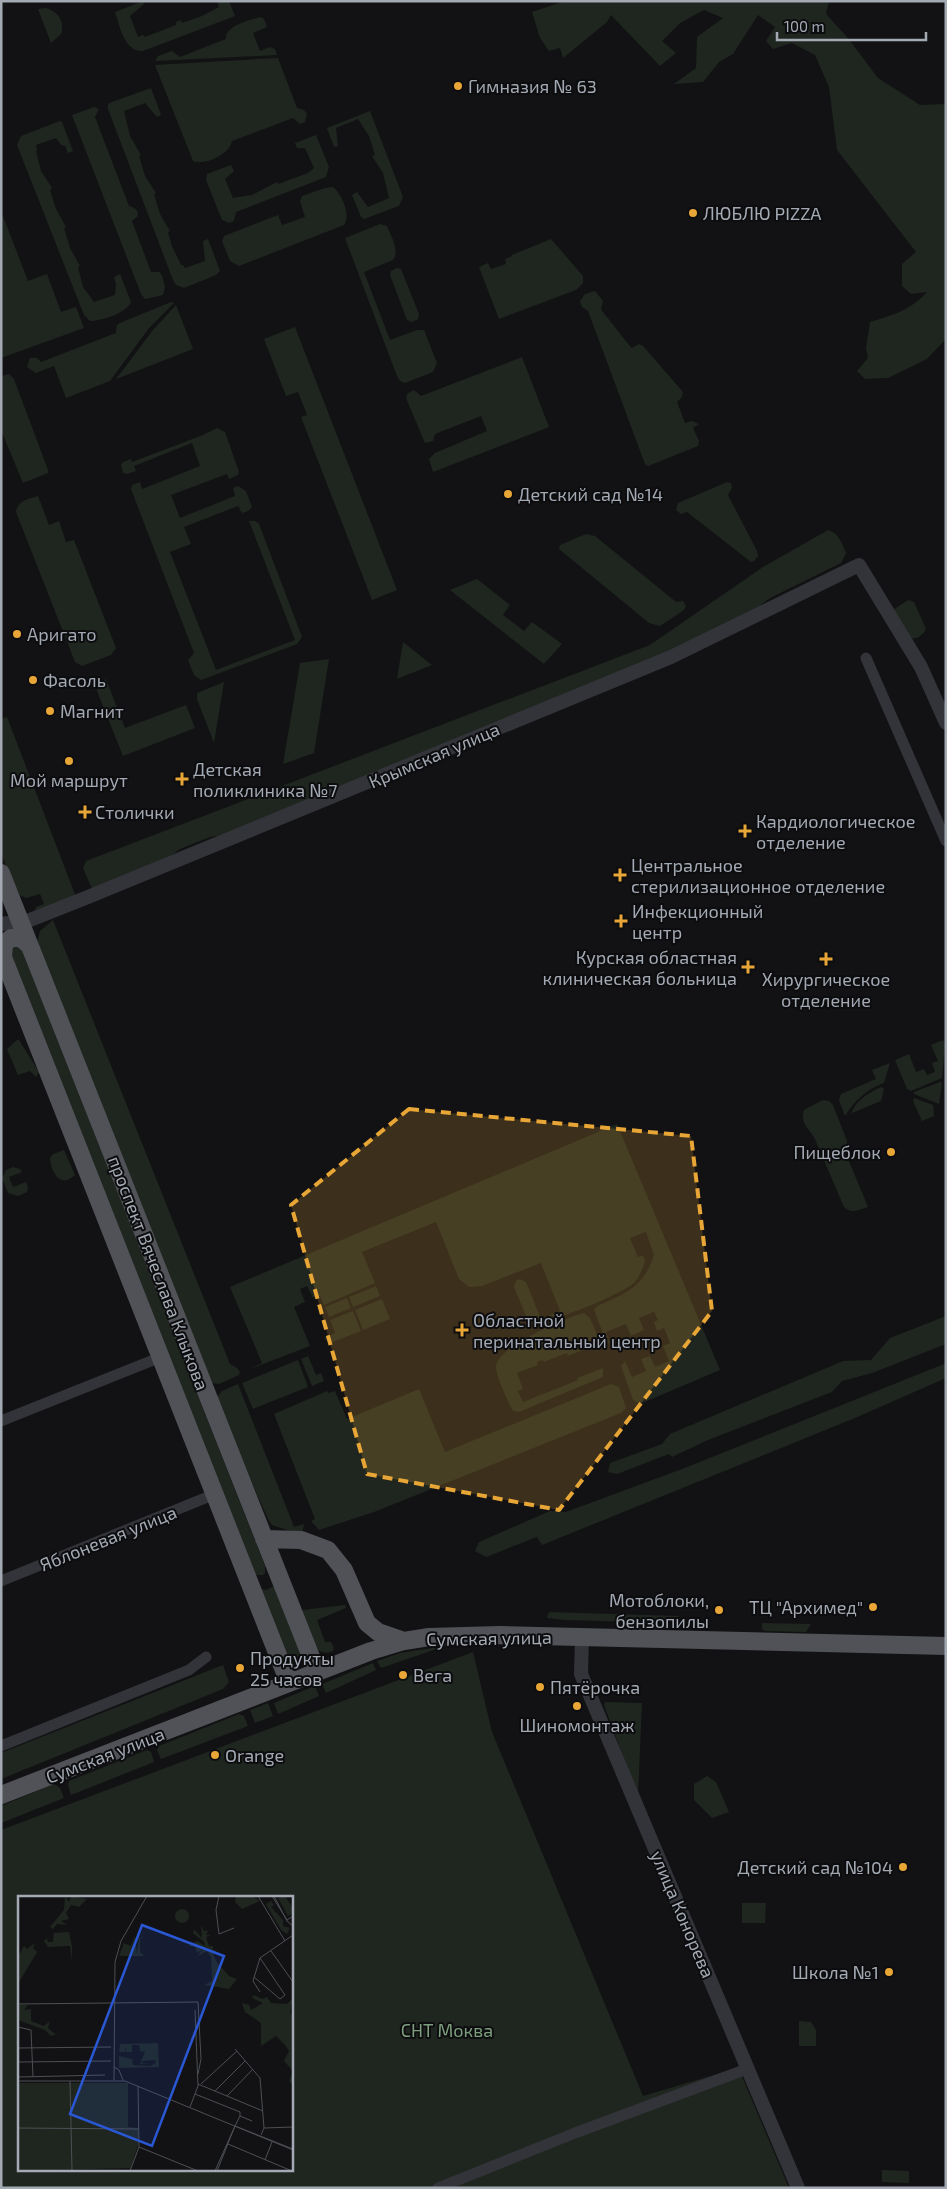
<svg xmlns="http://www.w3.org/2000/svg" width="947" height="2189" viewBox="0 0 947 2189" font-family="'Exo 2',sans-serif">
<rect width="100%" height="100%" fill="#121214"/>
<path fill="#1f261f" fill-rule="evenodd" d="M143,1L144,4L130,16L138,37L143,35L145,37L176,25V22L181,20L182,23L202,16L219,7L217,1H229L235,16L143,51C124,52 120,26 115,12Z
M565,1H829L826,14L847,37L878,78L920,105L946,104V339L927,359L888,378L865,379L857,371L868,358L866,348L870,322C893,315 911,310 927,292L911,294L902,286V264L916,252L837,150L829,87L815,55L792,43L773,49L766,41L775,27L758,15L733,54L719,62L703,82L674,84L696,68L697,37L723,18L704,10L680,23L662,41L676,53L660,66L611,15L607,22L563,58L560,48L549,51L540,38L532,12Z
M46,8C58,12 65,20 61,34L51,43L38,9Z
M261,17L264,19L267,27L253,33L260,51L270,47L275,49L277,55L155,61L158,56L172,51L180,57L226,39C225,26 249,20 261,17Z
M278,58L297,108L304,110L307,114L305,122L300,124L293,118L232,141C230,154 205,166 193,161L155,65Z
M151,88L161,115L157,117L145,103L124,111L130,136L141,155L139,156L145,176L156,193L154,194L160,214L170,231L168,232L172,246L181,265H183L185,268L205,261L203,241L208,239L220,271L216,275L184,288L176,285L173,280L108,109V104L112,102Z
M94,107L99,109L95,117L129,206C135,208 138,209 138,216L132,221L151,272H159L162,275L165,287L163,295L145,299L141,294L72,115Z
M370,111L403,197L399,206L364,219L361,217L352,195L357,192L368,207L389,198L383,173L372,156L375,155L369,136L358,119L336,128L338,146L334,147L327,128Z
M60,121L62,122L73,151L68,153L65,146L61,145L56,138L36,145L37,150L36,151L41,171L52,188L50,190L56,209L66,227L64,228L70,248L80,266L78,267L83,287L94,302L115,295L116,284L114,277L120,274L131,302C127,313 101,321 90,321L84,315L17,145L21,136Z
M316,135L329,167L326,177L236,212L234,221L229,223L222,220L206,180L207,174L231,165L234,171L225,179L233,198L252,195L277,182L278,184L308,173L314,168L305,148H297L295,143Z
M333,187C342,194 351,215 344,225L239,266L230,261L222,241L224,236L278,215L282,225L305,217L300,201L302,196L325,188Z
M1,211L28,281L47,274L61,312L76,307L84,328L1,358Z
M380,224L387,226C391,236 400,251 393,260L364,272L390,340L417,330H424L437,363L433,372L405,383L400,381L397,376L345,238Z
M551,239L583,276V283L576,290L499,319L479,267L488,263L491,269L506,264L505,259L512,256V255Z
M397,268L401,269L419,314L418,319L412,322L407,320L390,275L391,271Z
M595,291L603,301L601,309L603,312L629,345L632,348L639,344L643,346L683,392L682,397L677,402L685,423L692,421L699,424L693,428L699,441L698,446L648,466L645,464L588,311L582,307L580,301L585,294Z
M171,302L174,303L149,328L110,381L66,398L54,366L36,373L27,367L30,358H37L41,362L116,333L117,325L120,323Z
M176,305L193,349L116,379L153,330Z
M295,327L397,590L372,600L301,417L307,415L298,392L286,396L264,339Z
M522,357L549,427L433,472L429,459L435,453L487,431L481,416L435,434L433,441L425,443L406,398L407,394L414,390L421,396Z
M9,374L14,379L48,470V473L23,483L1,430V376Z
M217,428L225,432L239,472L238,475L229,479L227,474L171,495L180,518L235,496L233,488L238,486L246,491L252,507L248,511L242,513L238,506L184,527L191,544L170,552L216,670L295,640L249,521H255L259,524L302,637L297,644L201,680L194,675L188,660L194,653L131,489L132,485L140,482L142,489L200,466L192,443L134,466L136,471L127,474L123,473L121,465L123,462L131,459L132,462L203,435Z
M727,482L731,483L732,488L728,495L757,551L758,556L754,561L751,562L687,512L681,514L676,510L678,503Z
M38,496L49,525L59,521L66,542L74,540L116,648L111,655L82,666L75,662L16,512C17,501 28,499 38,496Z
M828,530C839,533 842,544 846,553L841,563L770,598L754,610L703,637L231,834L210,837L180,849L163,862L92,889L83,868L86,861L650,645L763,567Z
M586,534L595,536L676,602L683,601L686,606L684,610L660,626L649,623L559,549L560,545Z
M477,579L510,605L503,615L524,631L532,622L562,644L544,664L450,590Z
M908,600L914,602L926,629C922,636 917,640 909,638L893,610Z
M403,642L432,665L397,679Z
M329,659L314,753L283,764L300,663Z
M106,679L125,728L186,705L195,728L123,756L97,691L99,683Z
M224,682L214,743L197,699V693Z
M7,717L76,897L34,912L36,907L44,904L40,894L26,898L19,895L14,888L1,853V719Z
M53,920L230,1364L237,1368L240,1372L239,1375L219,1384L212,1383L37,943L40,931Z
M16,945L22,950L265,1566V1573L263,1575H257L254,1572L10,953L11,948Z
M17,1040H19L39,1072L36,1077L30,1071L18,1075L7,1049Z
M943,1040L945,1044L942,1078L911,1091L907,1089L895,1060L909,1054L916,1072L924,1069L927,1075L935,1072L932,1063L938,1061L931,1045Z
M890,1063L884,1083C867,1089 854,1101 845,1116L839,1100L841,1094L876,1079L872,1070Z
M940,1082L942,1083L939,1104L914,1094V1092Z
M881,1087L884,1089L881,1101L852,1113C854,1102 870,1092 881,1087Z
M914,1098L933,1105L934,1116L922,1121L913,1101Z
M823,1100L829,1101L833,1105L847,1141V1145L842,1152L844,1155L846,1154L868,1207C859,1210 851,1214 844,1207L814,1137C808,1128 800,1122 804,1110Z
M617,1124L720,1370L640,1404L633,1400L621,1366L625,1361L632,1377L646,1371L641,1359L650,1356L655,1367L669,1361L663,1346L670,1343L664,1328L657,1331L654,1322L658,1320L654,1312L639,1318L644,1330L631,1336L626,1324L606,1332L610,1344L606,1341L594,1310L597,1306C625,1294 644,1287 654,1255L646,1232L630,1238L638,1257L643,1255L645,1261C643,1268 640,1276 635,1282C624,1293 567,1316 551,1319L548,1316L560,1311L541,1263L482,1286L469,1287L459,1279L436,1222L362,1252L375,1283L324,1305L320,1296L313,1298L307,1286L300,1289L305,1302L294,1307L310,1346L250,1369L262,1363L230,1287Z
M64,1150L75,1175C61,1189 51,1173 50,1158L53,1154Z
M13,1167L20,1169L22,1172L9,1177L13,1187L26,1182L28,1188L27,1192L18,1196L8,1193L2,1178L6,1170Z
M520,1279L526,1282L541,1319L536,1325L529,1323L514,1287L516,1281Z
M376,1286L380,1296L353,1307L349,1297Z
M347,1298L351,1308L329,1317L325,1307Z
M382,1299L390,1319L363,1330L355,1310Z
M353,1311L361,1331L330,1343L324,1338L335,1333L330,1320Z
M584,1313L590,1318L599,1339L597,1344L568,1356L567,1353L544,1362L543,1360L537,1362L538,1365L517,1373L523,1389L518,1391L523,1402L578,1380L577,1378L603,1368V1377L519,1412L513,1411C508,1402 496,1376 496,1367C496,1347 567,1317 584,1313Z
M946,1316V1344L872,1373L842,1381L832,1392L708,1440L672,1457L669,1454L617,1474L608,1472L610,1463L662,1444L670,1434L843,1361L871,1360L890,1338Z
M308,1356L316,1375L321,1373L324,1381L312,1386L301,1359Z
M298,1360L308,1387L253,1409L242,1383Z
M944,1364L946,1365V1378L855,1418L542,1545L537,1537L486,1557L475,1551L479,1542L550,1511L566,1512L682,1469Z
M238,1384L294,1527L304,1524L302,1535L272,1525L269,1521L233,1441L216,1398L222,1391Z
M611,1384L619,1387L626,1408L621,1413L374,1512L319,1530L311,1521L315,1519L274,1414L327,1391L329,1393L335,1391L347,1419L419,1389L445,1452Z
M274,1586L304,1661L298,1667H294L289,1660L261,1589L266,1590Z
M345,1605L346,1608L317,1620L325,1642H331L334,1648L333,1651C311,1660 305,1627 302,1610Z
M549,1612L679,1616V1623L565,1620L547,1618Z
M762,1623L811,1624L806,1632L766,1631L762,1629Z
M445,1646L381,1668L377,1661L400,1653Z
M473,1652L492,1732L643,2096L741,2067V2074L789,2188H1V1830ZM19,1898H291V2170H19Z
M373,1663L376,1670L326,1693L322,1684Z
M223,1665L229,1682L223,1689L1,1779V1753Z
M315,1686L319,1696L278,1714L274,1703Z
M605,1702L642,1703L638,1796L604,1705Z
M268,1703L273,1716L255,1723L250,1710Z
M239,1714L244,1716L248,1726L161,1759L157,1750L159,1746Z
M147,1750L151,1752L154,1762L71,1795L68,1785L69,1781Z
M707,1776L716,1782L729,1812L712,1818L694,1800V1784Z
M54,1784L60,1788L64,1798L1,1823V1806Z
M742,1903H766L765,1923H742Z
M799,2021L811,2022L816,2030V2046H799Z
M882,2170L909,2171V2183L882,2182Z"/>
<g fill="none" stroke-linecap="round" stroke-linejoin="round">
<path stroke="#333439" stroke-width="11" d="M866,658L946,841
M1,1421L161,1357
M1,1581L215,1494
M1,1746L189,1670L206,1657
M438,2188L575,2133L747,2069"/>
<path stroke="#333439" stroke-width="14" d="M1,924L30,920L88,897L671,657L859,565L921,667L946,723
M582,1637L581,1674L798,2188"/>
<path stroke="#505257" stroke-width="18" d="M1,873L317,1672
M1,952L289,1683
M3,957L4,944L11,938H21L30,946
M264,1539L301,1540L328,1550L344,1570L367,1623L378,1632L404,1641
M1,1795L371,1651L404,1641L429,1637L500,1635L946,1646"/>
</g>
<path fill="#e8a636" fill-opacity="0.2" stroke="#e8a636" stroke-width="4" stroke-dasharray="10 6" stroke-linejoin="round" d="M409,1109L691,1136L712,1311L559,1510L367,1474L291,1205Z"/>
<g fill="#e8a636" stroke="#0d0d0f" stroke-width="2">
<circle cx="458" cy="86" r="5"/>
<circle cx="693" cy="213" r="5"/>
<circle cx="508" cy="494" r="5"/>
<circle cx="17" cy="634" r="5"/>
<circle cx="33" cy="680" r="5"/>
<circle cx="50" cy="711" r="5"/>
<circle cx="69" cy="761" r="5"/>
<path d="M179.5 771.5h5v5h5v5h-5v5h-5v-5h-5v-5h5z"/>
<path d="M82.5 804.5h5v5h5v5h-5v5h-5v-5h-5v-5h5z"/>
<path d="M742.5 823.5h5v5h5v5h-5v5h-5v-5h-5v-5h5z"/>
<path d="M617.5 867.5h5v5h5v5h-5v5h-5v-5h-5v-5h5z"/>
<path d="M618.5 913.5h5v5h5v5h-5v5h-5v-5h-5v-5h5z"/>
<path d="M823.5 951.5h5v5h5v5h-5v5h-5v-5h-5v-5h5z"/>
<path d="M745.5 959.5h5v5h5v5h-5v5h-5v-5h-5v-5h5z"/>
<circle cx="891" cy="1152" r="5"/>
<path d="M459.5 1322.5h5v5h5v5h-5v5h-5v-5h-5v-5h5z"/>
<circle cx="873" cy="1607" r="5"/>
<circle cx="719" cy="1610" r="5"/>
<circle cx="240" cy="1668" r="5"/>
<circle cx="403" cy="1675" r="5"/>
<circle cx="540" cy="1687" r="5"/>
<circle cx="577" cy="1706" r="5"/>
<circle cx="215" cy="1755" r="5"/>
<circle cx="903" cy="1867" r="5"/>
<circle cx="889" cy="1972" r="5"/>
</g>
<g text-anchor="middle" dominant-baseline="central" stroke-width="4" stroke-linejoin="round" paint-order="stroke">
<g font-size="18" fill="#a4aab4" stroke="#0d0d0f" text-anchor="start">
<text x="468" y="86">Гимназия № 63</text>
<text x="703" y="213">ЛЮБЛЮ PIZZA</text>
<text x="518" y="494">Детский сад №14</text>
<text x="27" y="634">Аригато</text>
<text x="43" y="680">Фасоль</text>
<text x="60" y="711">Магнит</text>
<text x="193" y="769">Детская<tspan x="193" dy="21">поликлиника №7</tspan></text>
<text x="69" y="780" text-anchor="middle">Мой маршрут</text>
<text x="95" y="812">Столички</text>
<text x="756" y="821">Кардиологическое<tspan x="756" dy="21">отделение</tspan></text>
<text x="631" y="865">Центральное<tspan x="631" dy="21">стерилизационное отделение</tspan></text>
<text x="632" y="911">Инфекционный<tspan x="632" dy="21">центр</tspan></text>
<text x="737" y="957" text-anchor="end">Курская областная<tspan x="737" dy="21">клиническая больница</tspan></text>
<text x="826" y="979" text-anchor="middle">Хирургическое<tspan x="826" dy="21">отделение</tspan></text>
<text x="881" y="1152" text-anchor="end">Пищеблок</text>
<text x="473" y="1320">Областной<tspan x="473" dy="21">перинатальный центр</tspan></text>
<text x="709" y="1600" text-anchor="end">Мотоблоки,<tspan x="709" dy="21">бензопилы</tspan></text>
<text x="863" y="1607" text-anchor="end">ТЦ "Архимед"</text>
<text x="250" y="1658">Продукты<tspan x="250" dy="21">25 часов</tspan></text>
<text x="413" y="1675">Вега</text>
<text x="550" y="1687">Пятёрочка</text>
<text x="577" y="1725" text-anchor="middle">Шиномонтаж</text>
<text x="225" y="1755">Orange</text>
<text x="893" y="1867" text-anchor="end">Детский сад №104</text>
<text x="879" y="1972" text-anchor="end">Школа №1</text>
</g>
<g font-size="18" fill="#a4aab4" stroke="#0d0d0f">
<text transform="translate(434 755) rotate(-23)">Крымская улица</text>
<text transform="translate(159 1273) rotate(69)">проспект Вячеслава Клыкова</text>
<text transform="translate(108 1538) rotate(-22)">Яблоневая улица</text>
<text transform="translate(489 1638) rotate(-1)">Сумская улица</text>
<text transform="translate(105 1755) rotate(-21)">Сумская улица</text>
<text transform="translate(683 1914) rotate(67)">улица Конорева</text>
</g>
<g font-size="18" fill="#7c9e7d" stroke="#0d0d0f">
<text x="447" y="2030">СНТ Моква</text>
</g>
</g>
<g transform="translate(18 1896)">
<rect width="275" height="275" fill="#121214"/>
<path d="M47,0L51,6L53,0L69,3L61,11L53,9L48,17L51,23L43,25L49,29L39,28L35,33L32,31L46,14ZM218,0H234L242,5L224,13L217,6ZM267,0L275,12V17L270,20L260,2ZM253,5L256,9L253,11L265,24V30L272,32L269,38L263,34L248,8ZM157 20a7 7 0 1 1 14 0a7 7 0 1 1-14 0ZM183,29L186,35H190L188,39H193L188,41L191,50H195V55L199,53L195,57L198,65L211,80L219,83L211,93L186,89L194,85L193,61L189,55L182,59H180L185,53L179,57L177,51L170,50L179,45L187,50L186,46L175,37L176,33L184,42ZM51,36L54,50V65L52,50L30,51L26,45L29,42L30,46H35L36,37ZM117,40L119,58L121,42L126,41L122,43V56L126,60H101L106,47L113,50ZM17,47L15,52L19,56L0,88V60L6,50L9,53ZM236,99L244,103L249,101L253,107L269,108L275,102L272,117L275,120V186L274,188L271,185L275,175L266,165L271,155L267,149L258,140L243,150V127L227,116L224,107L231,109L233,114L245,107L234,102ZM0,109H10L6,114L13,113V125L26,130L32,125L30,132L37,138L42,137L33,140L27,134L0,124ZM140,147L141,171L101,172V160L114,163L115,169L132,170L138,167L137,164L126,165L123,167L131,168H122L127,156L122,155L121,149H114V156H108V150L107,156H101L102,148ZM0,187H110V231L120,232V249L113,272L0,275Z" fill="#1f261f"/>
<path fill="none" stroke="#4c4f54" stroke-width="1" d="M201,0L198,14L201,38L216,32M240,0L267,45M254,0L269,24L275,20M256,0L269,25L275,30M253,55L275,86M236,81L262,103L267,99L242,62M242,96L235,85L242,62L275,39M0,108L180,106L183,163L180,178M0,131L13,134L15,181M0,152L93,151M217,153L242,182L246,232L243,239M0,166L93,165M96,171L101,174L105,184M0,181L87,179M96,184L97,66L103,45L129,0M0,185H107L275,254M52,185L54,274M180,188L245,215M183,188L219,155M197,195L227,165M177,198L222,216V220M209,200L235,173M172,211L180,190L177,114M217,230L222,220L234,225M0,232L120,233M246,232L275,231M210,248L274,275M121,251L180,275M247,264L254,246M112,275L121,251L120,190M197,275L217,230L275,253M199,275L217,230"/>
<path fill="#2a57d4" fill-opacity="0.15" stroke="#2a57d4" stroke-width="2.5" d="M124,29L206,60L134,250L52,218Z"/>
<rect width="275" height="275" fill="none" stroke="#a4aab4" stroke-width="2.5"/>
</g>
<rect width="947" height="2189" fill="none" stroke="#a4aab4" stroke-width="5"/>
<path d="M777 32v8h149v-8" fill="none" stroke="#a4aab4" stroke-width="2.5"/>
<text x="784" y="32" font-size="15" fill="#a4aab4" stroke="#0d0d0f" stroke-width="4" paint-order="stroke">100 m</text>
</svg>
